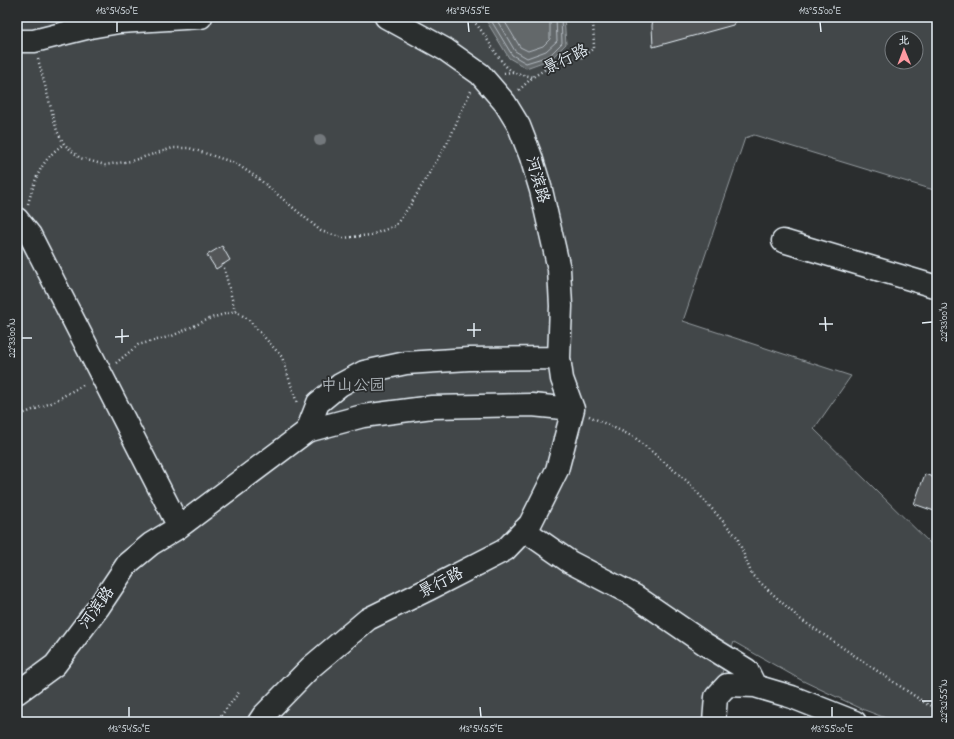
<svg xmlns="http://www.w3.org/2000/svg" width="954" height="739" viewBox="0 0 954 739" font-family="'Indie Flower','LXGW WenKai TC',sans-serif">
<rect width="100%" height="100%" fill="#2a2d2e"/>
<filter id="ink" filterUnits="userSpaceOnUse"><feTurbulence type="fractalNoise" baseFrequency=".025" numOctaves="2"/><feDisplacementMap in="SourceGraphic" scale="8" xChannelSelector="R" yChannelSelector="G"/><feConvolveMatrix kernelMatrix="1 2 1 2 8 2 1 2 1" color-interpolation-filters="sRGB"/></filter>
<g filter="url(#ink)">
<path fill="#424648" stroke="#959ca0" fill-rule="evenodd" d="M17,17H937V191L754,135L745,138L683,321L851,376L814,429L937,550V722H896L862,709L801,680L734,642L704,719L660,722H17ZM892,38H916V62H892Z"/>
<path fill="#63686b" stroke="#989fa3" d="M484,17H564L566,44L551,59L526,68L509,58Z"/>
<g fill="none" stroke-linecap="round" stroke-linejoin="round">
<path stroke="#b3bac0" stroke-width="1" d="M489,17L512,55L526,63L549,56L562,43L561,17
M495,17L515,51L527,58L546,51L557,41L556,17
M502,17L520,47L528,51L543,46L550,39V17"/>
</g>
<path fill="#535759" stroke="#e8f1f8" d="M653,17H738L733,25L653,47L652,26Z
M222,246L230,260L216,269L207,255Z
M925,474L937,479V512L914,504Z"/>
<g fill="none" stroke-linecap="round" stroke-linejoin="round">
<g stroke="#e8f1f8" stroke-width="25">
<path id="minor" d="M386,17L446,50L480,74L505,103L519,126L531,157L541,190L559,269L561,306L559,358L562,379L573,409
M17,41H34L90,27L119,22L201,17
M17,219L30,235L179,527
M783,241L937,287
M307,431L318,403L340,385L364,372L406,363L469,359L559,358
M524,530L570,562L635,596L705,644L747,670L755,686
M17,693L55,665L98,608L128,563L151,544L179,527L307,431L363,416L432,407L532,405L573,409
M259,722L263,716L311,667L368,619L429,589L505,550L530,524L557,470L573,409
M714,722L716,697L727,685L755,686L792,697L855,722"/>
</g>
<path stroke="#e8f1f8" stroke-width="2.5" stroke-dasharray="1 3" stroke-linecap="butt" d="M466,17C482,21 495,61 512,71C517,75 526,75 533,77
M38,59L57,131L64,144L80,158L105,165L131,161L173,148H189L235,163L259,179L321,231L343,238L371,235L395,226L411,204L450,138L465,103L471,91
M504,73L513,72
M519,90L533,77L555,63L582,57L594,48L593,17
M28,204C35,179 41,159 64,144
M223,264L235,311
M116,363L138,345L172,336L211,318L235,311L248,319L282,357L297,403
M17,416L51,403L85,384
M589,416L634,437L687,481L737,537L752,575L800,619L928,705L937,706
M216,722L240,691"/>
<use href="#minor" stroke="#2a2d2e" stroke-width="22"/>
</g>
<circle fill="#73787b" cx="320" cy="140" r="6"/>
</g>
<path fill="none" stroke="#e8f1f8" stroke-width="1.5" d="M117,22V32M468,22L469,32M820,22L821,32M825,317L826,331M474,323V337M922,323L932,322M819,324H833M122,329V343M467,330H481M115,337L129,336M22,338H32M922,701H932M129,707V717M480,707L481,717M832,707V717"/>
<g text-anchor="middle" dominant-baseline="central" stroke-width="3.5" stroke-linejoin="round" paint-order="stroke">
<g font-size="16" fill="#e8f1f8" stroke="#2a2d2e">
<text transform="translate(566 60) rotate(-26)">景行路</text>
<text transform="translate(537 180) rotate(74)">河滨路</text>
<text transform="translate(441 583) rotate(-27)">景行路</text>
<text transform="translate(97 608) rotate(-54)">河滨路</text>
</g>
<g font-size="16" fill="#aeb5ba" stroke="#2a2d2e">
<text x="353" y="386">中山公园</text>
</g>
</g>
<rect width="954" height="739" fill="none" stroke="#2a2d2e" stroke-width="44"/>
<g transform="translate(904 50) rotate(359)"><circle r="19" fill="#2a2d2e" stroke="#767b7f"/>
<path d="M0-3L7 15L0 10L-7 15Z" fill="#ff9aa2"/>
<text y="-6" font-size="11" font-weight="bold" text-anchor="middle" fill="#e8f1f8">北</text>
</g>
<rect x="22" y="22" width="910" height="695" fill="none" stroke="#e8f1f8" stroke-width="1.5"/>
<g font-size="10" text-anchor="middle" fill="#e8f1f8">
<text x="117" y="14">113°54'50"E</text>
<text x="468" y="14">113°54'55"E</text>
<text x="820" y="14">113°55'00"E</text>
<text transform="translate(943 322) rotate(-90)" y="4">22°33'00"N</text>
<text transform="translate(11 338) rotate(-90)" y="4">22°33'00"N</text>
<text transform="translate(943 701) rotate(-90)" y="4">22°32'55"N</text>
<text x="129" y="732">113°54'50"E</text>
<text x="481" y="732">113°54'55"E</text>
<text x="832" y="732">113°55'00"E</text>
</g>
</svg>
